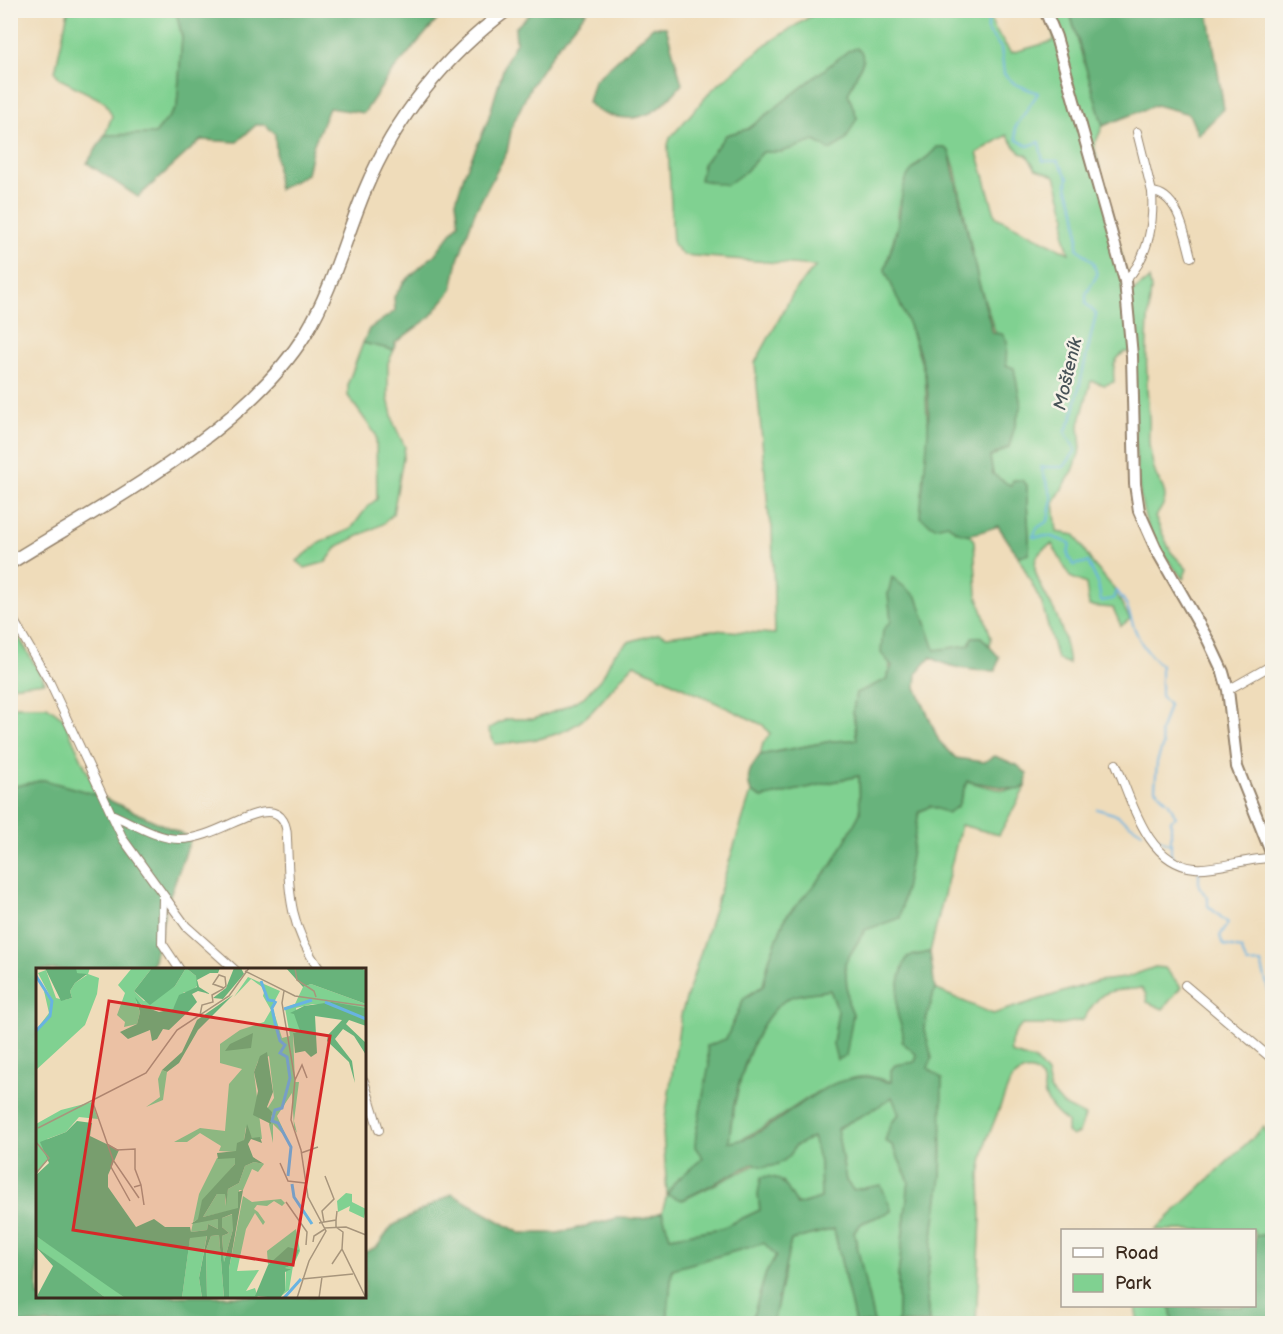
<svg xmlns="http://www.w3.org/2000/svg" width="1283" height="1334" viewBox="0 0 1283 1334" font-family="'Balsamiq Sans',sans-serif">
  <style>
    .green { fill: #80d191; stroke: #5e7e58; stroke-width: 1.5; fill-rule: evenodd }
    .forest { fill: #68b37b; stroke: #526e4c; stroke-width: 1.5 }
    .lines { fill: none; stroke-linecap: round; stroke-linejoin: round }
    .stream { stroke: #68b3e1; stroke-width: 2 }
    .street-casing { stroke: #95836c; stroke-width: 10 }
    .secondary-casing { stroke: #95836c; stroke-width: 14 }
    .primary-casing { stroke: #95836c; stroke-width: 15 }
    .street { stroke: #fff; stroke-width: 8 }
    .secondary { stroke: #fff; stroke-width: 10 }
    .primary { stroke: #fff; stroke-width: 12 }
    .labels { text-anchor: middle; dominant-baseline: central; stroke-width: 5; stroke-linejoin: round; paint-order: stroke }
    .water-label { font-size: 18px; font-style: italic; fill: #485358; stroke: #f7f3e8 }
    .inset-river { fill: none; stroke: #68b3e1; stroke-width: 3 }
    .inset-road { fill: none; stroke: #a7957c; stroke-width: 1.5 }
    .view { fill: #d62828; fill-opacity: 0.15; stroke: #d62828; stroke-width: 3 }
    .inset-edge { fill: none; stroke: #3b2a1e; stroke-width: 3 }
  </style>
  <rect width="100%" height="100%" fill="#f7f3e8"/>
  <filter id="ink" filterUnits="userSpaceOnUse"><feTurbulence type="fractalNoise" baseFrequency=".0167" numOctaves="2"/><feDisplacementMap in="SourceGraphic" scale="12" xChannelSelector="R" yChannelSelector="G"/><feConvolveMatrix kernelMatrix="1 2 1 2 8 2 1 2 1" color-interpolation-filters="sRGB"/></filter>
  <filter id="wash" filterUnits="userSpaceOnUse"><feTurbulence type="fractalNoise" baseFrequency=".008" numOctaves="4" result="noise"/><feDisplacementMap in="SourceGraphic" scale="24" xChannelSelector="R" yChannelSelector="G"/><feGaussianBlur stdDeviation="1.35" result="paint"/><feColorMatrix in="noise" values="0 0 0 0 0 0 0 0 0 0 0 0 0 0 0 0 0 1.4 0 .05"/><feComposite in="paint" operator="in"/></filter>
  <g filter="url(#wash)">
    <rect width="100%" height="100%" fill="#efdcba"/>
    <g class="green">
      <polygon points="68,11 176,11 182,37 177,107 155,134 105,135 112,116 105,102 60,79 55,72"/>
      <polygon points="233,11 304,11 290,15"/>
      <path d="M819,11H988L994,28L1011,53L1054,41L1051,11H1077L1070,14L1103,126L1094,146L1131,293L1149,279L1151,289C1146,332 1145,374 1149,418C1150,428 1147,439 1150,450C1152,458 1153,470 1157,477C1167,493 1169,500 1155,517L1171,552L1187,569L1183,579C1171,564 1159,551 1151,534C1130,489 1136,403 1135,353L1125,352C1112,360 1113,368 1114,382L1105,385L1091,381L1079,425L1081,449L1073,471L1054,502L1057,532L1075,535L1093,564L1112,586L1130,619L1121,626L1113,608L1089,606L1086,584L1070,577L1052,544C1017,560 1045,591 1056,614C1062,629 1067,647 1069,664L1057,659L1042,604L1018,556L1029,554C1030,530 1026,508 1027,485L1011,487L993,474L990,457L1009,447L1006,365L978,280L955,168L949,151L943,147L917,164L898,207V223L885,270L908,322L925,374L927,417L948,524L971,536L974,541L977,595L991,637L990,646L981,637H972L969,645L935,651L917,597L888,594C892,622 896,653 886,680L856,693L853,711L857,740L832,741L760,755L763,743L770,734L763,725L634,664C613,684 595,716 568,729C546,740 520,742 495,744L488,729L507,719H534L561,709L584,697L603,676L613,655L628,642L659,633L667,636L713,630L775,634L772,526L769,519L755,363L795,290L816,266L683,255L673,244L668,145L670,138L712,90L766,44ZM863,61L848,94L857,118C827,135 798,152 763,152L746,171L726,135L748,129ZM1007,135L1020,153L1027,155L1036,169L1055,176L1066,215L1064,235L1069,253L996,217C989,196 985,175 977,153Z"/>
      <polygon points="363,343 394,350 388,363 388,398 394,424 405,447 393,514 383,524 338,546 326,562 305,568 297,561 321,542 351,529 368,506 377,499 376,435 348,396 348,383"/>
      <polygon points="10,622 45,682 11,686"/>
      <polygon points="11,706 47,706 63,718 98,795 44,780 11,787"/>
      <polygon points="859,776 860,813 832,865 785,918 769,960 763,986 744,998 726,1039 707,1046 709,1065 696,1133 696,1147 703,1158 675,1182 683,1200 813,1137 820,1162 821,1198 797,1205 783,1181 758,1194 760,1210 722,1228 670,1237 662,1212 667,1195 663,1132 681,1015 751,792 762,798"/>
      <path d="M967,781C984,786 1010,795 1026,786L999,835L961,825L930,952L907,957C898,1002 891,1014 917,1055L915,1063L892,1082L868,1076L817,1092L764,1127L736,1142L729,1143C733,1100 749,1027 785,1000C794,993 817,992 830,990L838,1011L833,1044L853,1014L848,1002L845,963L912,842L919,812L930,806H958Z"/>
      <path d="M1155,967L1165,968L1181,987L1163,1009L1147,1002L1146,994L1141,988C1104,993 1104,986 1083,1020L1057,1025H1022C1014,1034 1009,1040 1011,1053L1036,1061L1047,1074L1050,1090L1063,1105L1085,1116L1079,1133L1072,1136L1067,1132V1122C1058,1115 1049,1107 1045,1096C1043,1090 1045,1083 1041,1078C1032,1064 1018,1072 1010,1082L986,1142L980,1174L981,1218L976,1323H929L926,1286L941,1176L942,1149L940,1108L928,1068L924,1027L935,989L993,1014L1098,981L1125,978Z"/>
      <path d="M892,1096L899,1114L890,1125L892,1145L909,1181L898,1277V1323H874L854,1232L862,1223L891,1211L853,1190L846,1181L837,1129C855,1118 877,1110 892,1096Z"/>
      <polygon points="1264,1127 1272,1148 1272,1234 1255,1236 1254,1230 1155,1230"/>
      <polygon points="834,1229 855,1323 773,1324 791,1240"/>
      <polygon points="765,1243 776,1255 766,1273 751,1323 667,1324 672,1269"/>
      <polygon points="1135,1306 1170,1306 1173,1323 1138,1323"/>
    </g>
    <g class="forest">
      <polygon points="233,10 290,15 304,10 445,11 391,73 364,113 329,108 313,146 307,174 278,190 275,134 265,125 256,125 237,142 201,140 138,197 87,163 105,135 155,134 177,107 182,37 176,11"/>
      <polygon points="533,11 587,11 557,47 531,86 512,126 507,152 475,212 458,260 452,290 429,318 395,343 394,350 363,343 369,329 395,311 394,297 404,282 435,254 459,223 456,201 464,175 487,123 505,63 516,42 515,28"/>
      <polygon points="1077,11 1208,11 1224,109 1198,135 1189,114 1156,105 1103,126 1070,13"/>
      <path d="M653,27H666L682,84C663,108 644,124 613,116C601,113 596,111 588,102L594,81Z"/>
      <polygon points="857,48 862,53 863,61 848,94 857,118 845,141 830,150 815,141 781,152 763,152 746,171 727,185 700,180 703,164 726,135 748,129 848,51"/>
      <path d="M937,147H943L949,151L978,280L993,333L1002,334L1007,341L1006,365L1014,368L1021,405L1009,447L990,457L993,474L1011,486L1013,480H1022L1027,485C1026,509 1030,530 1029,554L1018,556L998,526C978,533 963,541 948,524L935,527L920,517C923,471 934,419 925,374C917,338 899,303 885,270C889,255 895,239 898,224C901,208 900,192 907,177C913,165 927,160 937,147Z"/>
      <path d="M892,577L917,597L935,650L969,645L972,637H981L999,657L996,671C973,671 950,669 931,657L917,673L916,687L939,741L956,758L984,762L995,756L1017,765L1027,774L1026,786L1019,790L967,781L958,806L948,813L930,806L919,812L900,918L865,930L845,963L848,1002L853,1014L846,1056L837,1060L833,1044L838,1011L830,990C817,993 795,993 785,1000C749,1026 732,1100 729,1142C761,1142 807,1091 842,1081C849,1079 862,1076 869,1077C877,1078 883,1082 891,1082V1070L895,1065L915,1062L917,1055L902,1042C906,1030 897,1021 897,1010C896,993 900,972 907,957L930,952L935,989L924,1027L932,1058L928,1068L942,1079L941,1176L926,1286L929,1323H898V1277L909,1181L892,1145L885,1141L890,1125L899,1114L892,1097C877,1110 854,1118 837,1129L846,1181L853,1190L881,1185L892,1211L862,1223L854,1232L874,1323H855L834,1229L791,1240L773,1323H751L766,1273L776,1256L764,1243L672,1269L667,1323L11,1324V787L44,780L98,795L191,838L166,906L152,969L38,970V1296H364L365,1252L377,1247L392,1226L452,1194L520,1233H558L618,1218L643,1219L662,1212L670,1237L722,1228L760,1210L758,1194L761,1177C783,1174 787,1188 797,1205L821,1198L820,1162L813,1137L795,1146C790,1161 769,1173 754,1163L682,1200L667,1195L675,1182L703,1158L695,1147L696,1133L709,1065L707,1046L726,1039L744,998L763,986L769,960L785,918L832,865L860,813L859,776L762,798L751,792C745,776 750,768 760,755L832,741L857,740L853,711L856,693L886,680L892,666L881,653L883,630L891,621L888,594Z"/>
      <polygon points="1272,1234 1272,1323 1173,1323 1170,1306 1254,1306 1255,1236"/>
    </g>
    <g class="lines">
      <g class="stream">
        <path d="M988,10V31L1001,48L1004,74L1015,84L1038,93L1015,128L1017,140L1028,146L1039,142L1043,161H1058L1068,178C1064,189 1075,202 1076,215C1078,226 1079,236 1077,248L1093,262L1097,275L1086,294V304L1096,314L1072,418L1065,432L1076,450L1064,467H1041L1052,498L1048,521L1037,528L1033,537L1049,536L1070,543L1068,555L1073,565L1088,562L1098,583L1101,601L1113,599L1116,590C1133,610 1127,614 1137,634C1142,647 1151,656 1161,666V696L1169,705L1160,733L1163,745L1157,762L1155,789L1169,803L1176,817L1171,820V854L1174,858"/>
        <polyline points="1097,809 1114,814 1142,832"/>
        <polyline points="1152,837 1157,837 1171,845"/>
        <polyline points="1199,870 1199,886 1208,899 1208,906 1228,923 1220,936 1223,945 1241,949 1247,964 1261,963 1272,1003"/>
      </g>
    </g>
  </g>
  <g filter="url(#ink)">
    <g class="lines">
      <g class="street-casing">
        <g id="street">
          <polyline points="1137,132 1152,192"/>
          <path d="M1125,281C1149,257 1154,224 1152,192C1179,194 1185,236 1191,257"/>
          <polyline points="10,614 50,683 123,839 186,926 235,970"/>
          <polyline points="1228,690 1272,665"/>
          <path d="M1116,764C1132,801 1147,864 1195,868C1215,870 1248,858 1272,858"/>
          <path d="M111,814C133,823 156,839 180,839C212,839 244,812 268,812C283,812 287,826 287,838C289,891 288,925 320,970"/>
          <polyline points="163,897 162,943 180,970"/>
          <polyline points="1185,985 1272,1059"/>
          <polyline points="364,1081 379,1130"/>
          <polyline points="1271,1120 1272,1119"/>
        </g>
      </g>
      <g class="secondary-casing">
        <polyline id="secondary" points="1045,10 1056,37 1125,281 1132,356 1135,484 1139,511 1156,549 1208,640 1223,672 1228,690 1237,767 1272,855"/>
      </g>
      <g class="primary-casing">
        <path id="primary" d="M10,563C106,503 247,430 306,333C333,288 345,238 365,190C395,118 445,56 507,10"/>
      </g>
      <use href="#street" class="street"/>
      <use href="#secondary" class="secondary"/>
      <use href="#primary" class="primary"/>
    </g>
  </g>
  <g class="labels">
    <g class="water-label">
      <text transform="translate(1068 374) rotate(-77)">Mošteník</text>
    </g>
  </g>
  <g transform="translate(36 968)">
    <rect width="330" height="330" fill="#efdcba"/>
    <path d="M40,0H54L52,6L63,10L61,26L49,57L0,102V62L13,45L8,23L15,30L2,5L10,2L20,30L28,32L36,30L34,23L39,15L51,7L40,5ZM96,0H116L98,23L108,33L139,18L150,0L160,8L162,17L155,24H148L137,41L114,42L100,33L104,44L101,56L88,59L89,54L81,47L89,25L82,17ZM212,9L244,23L236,38L246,70L254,68L249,40L259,36L267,19L275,16L330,36V40L277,36L260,40L264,63L257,65L259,114H263L258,153L261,165L258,160L256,125L241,148L251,170L237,156V175L233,156L236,148L231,141L238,130L233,88L222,93L218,104L226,171L216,170L210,159L208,172L200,184L183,183L185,178L164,165L151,174H138L164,160L189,163L193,116L206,101L184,95V76L204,62L228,54L235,42L227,28L229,21L215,11L198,29ZM126,102L131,104L127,132L110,139L124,129L122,111ZM56,134L62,151L43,149L30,164L11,171L14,187L0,207V156L25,142ZM181,190H200L199,196L166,235L163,251L157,254L182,251V261L172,256L171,262L155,264L163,226ZM218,194L228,196L222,204L216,201L207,222H203L202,241L167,249L181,226H189V238L192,221L203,215L209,198ZM310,225L316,226V234L330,241L328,250L313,243L314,238L302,244L301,233ZM207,228L216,234L245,231L249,235L246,238L238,233L231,238L221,237L218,241L222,244L229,254L227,257L219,245L210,261L201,303L223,302L210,323L219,320L222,330H193V301ZM197,246V261L188,294L186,268L193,265L186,259V250ZM260,261L264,283L257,298L253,322L245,328L249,323L250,303L256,301L249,300L254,298L257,288L250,283L232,297L231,283ZM171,267L163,310L166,330H146L154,269ZM183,267L188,330H171L170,282L175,268ZM0,268L51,301L89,330H70L0,279Z" fill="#80d191"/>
    <path d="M9,0H40L41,5L51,6L39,15L34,23L36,30L25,33ZM116,0H184L182,5H174L161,12L163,19L174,26L162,23L156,26L161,34L154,42L133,62L127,61L121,71L116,73L114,62L92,71L84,64L101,56L104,44L99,29L106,38L123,44L137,41L143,27L161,19L160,8L150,0L139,18L114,37L98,23ZM198,0H205L208,6L187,31L177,30L190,20ZM250,0H325L330,3V36L275,16L267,19ZM197,27L162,62L143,95L131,104L126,102L146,84L161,52ZM296,34L330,40V58L313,52L310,56L330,75V122V87L318,68L307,61L299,71L316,93L319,115L313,94L291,73L292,67L306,52L279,48L281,85L275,89L269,83L259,85L257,65L264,63L258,46L254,45L268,38ZM217,65L215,80L189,83L194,76ZM231,84L237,124L231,139L236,144L235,156L217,147L222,123L218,104L224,88ZM41,153L56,155L54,168L83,182L72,207V219L100,259L118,251L129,259H154L155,264L171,262L172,256L182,261V251L155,256L162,251L166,232L199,196V190L182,191L181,185L200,183L201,175L208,172L211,156L216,170L224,169L226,175L215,171L212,176L217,189L228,196L218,194L209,198L203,215L192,221L190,238L189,226H181L167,249L202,240V224L207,222L193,301V330H188L183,267L175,268L170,282L171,330H166L163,310L171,268L154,270L146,330H89L0,268V207L13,195L4,174L30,164ZM196,246L197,261L188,294L186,268L193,265L186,259V250ZM0,279L27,298L70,330H0L17,298ZM252,279L263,282L257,297L249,300L256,301L249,304V323L244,330L219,328L232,297Z" fill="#68b37b" fill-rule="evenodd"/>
    <path class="inset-river" d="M0,8L16,33L14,48L0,63M225,13L232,32L239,33M240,33L236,40L239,55L244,73L249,77L244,85L251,89L254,110L246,140L239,142L236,153L242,155L255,179L252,208M289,34L330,51M248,41L276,32M256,216L258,229L276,256M248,330L265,311"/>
    <path class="inset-road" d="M259,0L261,12L278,23L280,29M209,3L259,28L330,38M248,23L246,35L259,112L255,152L265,182L272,229L290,263L273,293L261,330M164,47L166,37L177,34L176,27L187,21L190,18L189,9L183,7L177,16L188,20M259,112L266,97L271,110M56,132L77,192L103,230M2,160L110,105L141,62L193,28L213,0M0,174L13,190L0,205M71,176L81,182L99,181V201L105,217L98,219M265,185L282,179M77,192L75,199L94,233M244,195L252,213L269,215M105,217L108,237M250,234L271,264L270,277M300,252V259L307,264L306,281L329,328M288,254L300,252L301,243M283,255L288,254L286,243L298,231L289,208M288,260L310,259L330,267M277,274L278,268L289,261M296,296L306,281M266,311L317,306M283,330L286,309"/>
    <path class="view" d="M73,33L294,68L257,297L37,262Z"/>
    <rect width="330" height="330" class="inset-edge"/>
  </g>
  <rect width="1283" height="1334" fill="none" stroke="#f7f3e8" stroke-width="36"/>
  <rect x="1061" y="1229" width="195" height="78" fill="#f7f3e8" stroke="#aca397" stroke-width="1.5"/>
  <rect x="1073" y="1248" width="30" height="9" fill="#ffffff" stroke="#aca397" stroke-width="1.5"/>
  <text x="1115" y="1259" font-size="18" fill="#3b2a1e">Road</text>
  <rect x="1073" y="1274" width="30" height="18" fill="#80d191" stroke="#aca397" stroke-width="1.5"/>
  <text x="1115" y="1289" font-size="18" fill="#3b2a1e">Park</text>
</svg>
